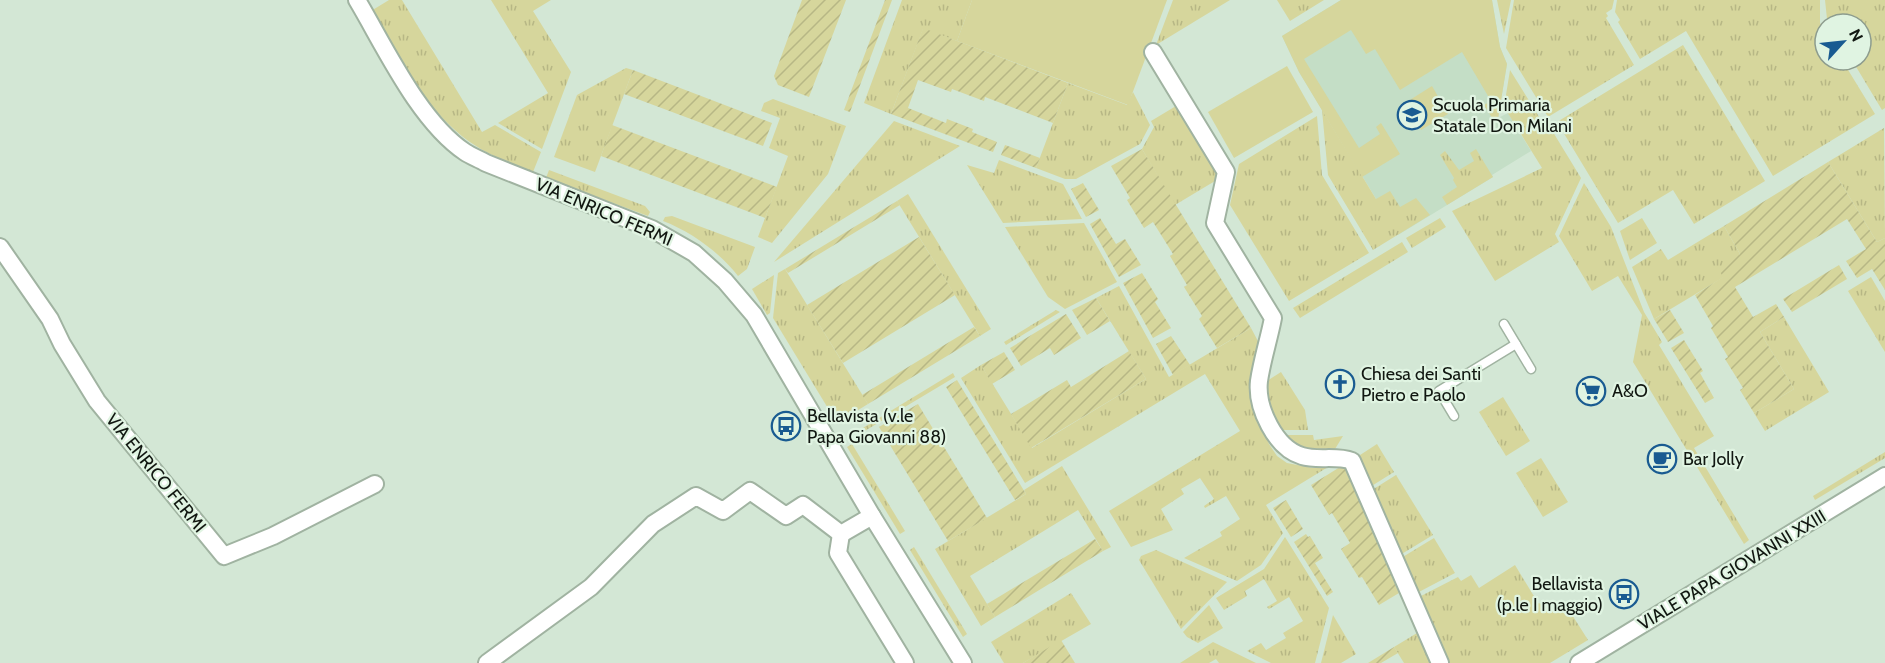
<svg xmlns="http://www.w3.org/2000/svg" width="1885" height="663" viewBox="0 0 1885 663" font-family="Cabin,sans-serif">
  <style>
    .built { fill: #c4dec6 }
    .grass { fill: url(#grass-tufts) }
    .garden { fill: url(#garden-furrows) }
    .pitch { fill: #d6d69c }
    .lines { fill: none; stroke-linecap: round; stroke-linejoin: round }
    .service-casing { stroke: #a0b3a1; stroke-width: 11 }
    .minor-casing { stroke: #a0b3a1; stroke-width: 20 }
    .service { stroke: #fff; stroke-width: 8 }
    .minor { stroke: #fff; stroke-width: 16 }
    .labels { text-anchor: middle; dominant-baseline: central; stroke-width: 4.5; stroke-linejoin: round; paint-order: stroke }
    .poi-label { font-size: 18px; fill: #111711; stroke: #e0f4e2; text-anchor: start }
    .street-label { font-size: 18px; fill: #111711; stroke: #e0f4e2 }
  </style>
  <defs>
    <pattern id="grass-tufts" width="24" height="20" patternUnits="userSpaceOnUse" patternTransform="scale(1.5)"><rect width="24" height="20" fill="#d6d69c"/><path d="M3 7l-1-3M5 7V3M7 7l1-3M15 17l-1-3M17 17v-4M19 17l1-3" fill="none" stroke="#b7b785"/></pattern>
    <pattern id="garden-furrows" width="10" height="10" patternUnits="userSpaceOnUse" patternTransform="scale(1.5)"><rect width="10" height="10" fill="#d6d69c"/><path d="M-1 1l2-2M0 10L10 0M9 11l2-2" fill="none" stroke="#b7b785"/></pattern>
  </defs>
  <rect width="100%" height="100%" fill="#d3e7d5"/>
  <polygon class="built" points="1341,0 1492,0 1500,47 1507,64 1498,118 1508,113 1531,151 1492,175 1493,177 1398,235 1299,72 1282,36"/>
  <g class="grass">
    <path d="M389,0H402L482,132L495,125L541,152L533,172C506,162 478,151 456,131C419,99 397,52 371,11Z"/>
    <polygon points="491,0 551,0 533,11 571,72 542,149 498,123 548,93"/>
    <polygon points="902,0 972,0 957,41 923,29 891,114 864,103"/>
    <polygon points="1173,0 1230,0 1156,45"/>
    <polygon points="1277,0 1324,0 1290,21"/>
    <polygon points="1497,0 1511,0 1504,34"/>
    <polygon points="1514,0 1614,0 1612,9 1606,13 1608,16 1606,18 1634,65 1548,117 1506,48"/>
    <polygon points="1617,0 1820,0 1820,23 1825,31 1825,60 1842,60 1875,114 1773,176 1686,31 1640,59 1618,22 1620,20 1615,12"/>
    <polygon points="1825,0 1885,0 1885,108 1882,110 1852,60 1861,60 1861,24 1830,24 1827,19"/>
    <polygon points="1683,45 1765,181 1694,224 1673,190 1618,223 1557,122"/>
    <polygon points="626,68 633,70 595,172 554,157 577,95"/>
    <polygon points="1510,70 1541,120 1545,119 1581,178 1555,234 1559,242 1495,281 1452,211 1542,168 1504,107"/>
    <polygon points="1068,83 1127,105 1133,92 1150,125 1140,144 1076,179 1065,179 1036,168"/>
    <polygon points="773,99 846,126 828,174 772,243 758,237 788,156 769,148 780,118 761,111 764,103"/>
    <polygon points="1176,106 1220,178 1175,205 1142,149 1154,127 1151,121"/>
    <polygon points="1322,110 1376,199 1390,191 1400,207 1416,198 1430,215 1373,250 1328,175"/>
    <polygon points="1317,116 1322,175 1369,253 1289,301 1230,205 1239,164"/>
    <polygon points="894,121 960,146 774,262"/>
    <polygon points="1884,128 1885,238 1877,242 1828,162"/>
    <polygon points="1476,149 1493,177 1447,205 1442,197 1457,187 1453,180 1454,178 1440,155 1445,151 1459,170 1474,161 1470,153"/>
    <polygon points="999,160 1063,184 1082,219 1003,223 967,165 994,173"/>
    <polygon points="549,170 645,206 650,212 648,216 546,178"/>
    <polygon points="1584,183 1611,227 1644,312 1662,342 1659,345 1714,436 1694,448 1749,540 1744,544 1633,362 1642,315 1618,276 1592,291 1559,236"/>
    <polygon points="908,194 991,329 980,336 897,201"/>
    <path d="M672,216L755,247L747,269L738,276C720,253 692,232 663,221L665,217Z"/>
    <polygon points="1440,218 1446,227 1412,248 1406,238"/>
    <polygon points="1642,218 1657,243 1630,260 1620,231"/>
    <polygon points="1084,223 1117,282 1065,309 1048,297 1005,227"/>
    <polygon points="1724,226 1740,254 1724,277 1654,319 1632,267 1661,249 1668,260"/>
    <polygon points="1402,242 1408,252 1300,318 1293,308"/>
    <polygon points="785,269 868,404 837,423 773,318 778,273"/>
    <polygon points="774,275 770,313 767,315 752,289"/>
    <polygon points="1871,277 1885,301 1885,352 1848,291"/>
    <polygon points="1119,286 1169,377 1251,328 1259,343 1257,414 1269,444 1277,456 1287,463 1313,468 1333,464 1266,505 1283,533 1261,565 1237,581 1184,558 1222,536 1220,532 1240,519 1226,496 1205,508 1204,506 1214,499 1200,478 1181,489 1184,494 1161,509 1173,530 1131,547 1109,511 1240,431 1205,374 1025,483 961,378 981,365 1032,448 1146,379 1096,298"/>
    <polygon points="1056,310 1060,312 1006,345 1004,342"/>
    <polygon points="1784,317 1829,392 1765,431 1754,413 1794,389 1760,332"/>
    <polygon points="1281,372 1305,410 1308,430 1279,430 1271,415 1264,383"/>
    <polygon points="953,373 955,377 863,432 861,429"/>
    <polygon points="1503,397 1530,441 1506,456 1479,412"/>
    <path d="M1282,435H1313L1314,440L1343,436L1335,449C1307,454 1304,451 1282,435Z"/>
    <polygon points="852,444 905,531 900,534 847,447"/>
    <polygon points="1377,444 1394,472 1370,487 1357,457"/>
    <polygon points="1885,452 1885,458 1815,500 1813,496"/>
    <polygon points="1541,458 1568,502 1543,517 1516,473"/>
    <polygon points="1062,466 1111,547 1103,551 1078,510 970,576 995,617 981,626 935,549 1026,494 1024,490"/>
    <polygon points="1396,475 1433,535 1400,555 1372,490"/>
    <polygon points="1285,537 1329,608 1315,663 1271,663 1247,651 1261,643 1266,650 1286,638 1283,633 1303,621 1289,597 1269,609 1267,607 1277,601 1264,579 1245,591 1247,596 1224,610 1216,598 1264,569"/>
    <polygon points="1434,538 1455,573 1417,593 1401,558"/>
    <polygon points="914,547 967,634 963,637 910,550"/>
    <polygon points="1156,550 1227,582 1181,629 1139,560 1141,556"/>
    <polygon points="1515,565 1538,603 1569,610 1588,640 1550,663 1447,663 1419,597 1458,577 1461,581 1471,575 1479,588"/>
    <polygon points="1071,593 1091,624 1023,663 1004,663 991,642"/>
    <polygon points="1209,605 1223,628 1198,643 1187,637 1183,632"/>
    <polygon points="1333,615 1356,654 1341,663 1321,663"/>
    <polygon points="1417,633 1430,663 1404,663 1394,647"/>
    <polygon points="1213,642 1256,663 1219,663 1216,659 1209,663 1180,663"/>
  </g>
  <g class="garden">
    <polygon points="802,0 846,0 809,97 778,85 774,76"/>
    <polygon points="885,0 892,0 850,112 844,110"/>
    <polygon points="923,28 1068,83 1053,123 985,97 984,101 952,89 951,92 918,80 908,108 946,123 947,119 973,129 972,132 997,142 993,152 891,114"/>
    <polygon points="633,70 772,123 763,146 624,94"/>
    <polygon points="612,125 777,187 765,218 601,156"/>
    <polygon points="1005,145 1040,158 1036,168 1001,155"/>
    <polygon points="1142,149 1251,328 1217,348 1199,319 1202,316 1184,287 1187,285 1170,256 1173,254 1153,222 1144,228 1127,200 1130,198 1111,166"/>
    <polygon points="1828,162 1877,242 1885,238 1885,290 1872,269 1857,278 1846,261 1866,249 1847,219 1735,287 1753,317 1776,304 1784,317 1760,332 1794,389 1754,413 1740,390 1743,388 1725,359 1728,357 1711,328 1713,326 1695,295 1723,277 1718,268 1740,254 1724,226"/>
    <polygon points="1083,183 1099,210 1086,217 1071,189"/>
    <polygon points="897,201 900,205 788,273 785,269"/>
    <polygon points="1100,218 1116,244 1125,239 1141,265 1119,277 1090,224"/>
    <polygon points="919,237 955,295 843,363 807,305"/>
    <polygon points="1839,265 1847,279 1792,312 1783,299"/>
    <polygon points="1142,273 1158,299 1155,302 1171,328 1153,338 1123,283"/>
    <polygon points="1096,298 1110,321 1087,335 1072,310"/>
    <polygon points="1670,310 1684,333 1668,342 1654,319"/>
    <polygon points="1066,314 1081,338 1054,355 1050,348 1021,366 1010,348"/>
    <polygon points="974,327 980,336 868,404 862,395"/>
    <polygon points="1171,336 1190,365 1173,375 1156,344"/>
    <polygon points="1684,340 1703,371 1700,373 1714,398 1705,403 1671,348"/>
    <polygon points="1129,351 1146,379 1031,448 1011,414 1067,380 1071,387"/>
    <polygon points="1004,352 1015,370 992,384 981,365"/>
    <polygon points="957,380 1026,494 1015,500 946,387"/>
    <polygon points="918,404 987,518 948,541 879,427"/>
    <polygon points="1340,467 1345,468 1399,593 1379,605 1362,577 1359,578 1341,549 1350,543 1332,513 1329,515 1311,485"/>
    <polygon points="1286,500 1303,529 1291,537 1273,508"/>
    <polygon points="1306,534 1308,537 1310,536 1323,558 1315,563 1333,592 1327,596 1294,542"/>
    <polygon points="1095,539 1103,551 995,617 987,604"/>
    <polygon points="1061,640 1075,663 1023,663"/>
    <polygon points="1394,647 1398,653 1381,663 1368,663"/>
  </g>
  <g class="pitch">
    <polygon points="972,0 1167,0 1128,105 957,41"/>
    <polygon points="1341,0 1492,0 1500,47 1507,64 1498,119 1494,121 1484,105 1491,101 1462,52 1400,90 1375,49 1366,54 1351,30 1304,59 1359,148 1380,134 1376,127 1381,123 1400,154 1362,177 1299,72 1282,36"/>
    <polygon points="1287,66 1313,112 1234,158 1208,112"/>
    <polygon points="1432,86 1448,114 1421,130 1405,103"/>
  </g>
  <g class="lines">
    <g class="service-casing">
      <g id="service">
        <polyline points="1504,324 1531,369"/>
        <polyline points="1454,416 1439,391 1516,344"/>
      </g>
    </g>
    <g class="minor-casing">
      <g id="minor">
        <path d="M357,0C385,47 419,121 465,152C471,156 479,159 486,163L652,229L694,253L725,281L754,315L872,516L963,663"/>
        <path d="M1153,52L1226,172L1215,223L1273,318C1269,339 1262,360 1259,381C1256,407 1275,448 1302,456C1318,461 1336,455 1352,461L1440,663"/>
        <polyline points="0,247 50,319 62,344 97,401 224,556 273,536 375,484"/>
        <polyline points="841,534 838,553 905,663"/>
        <polyline points="487,663 591,587 653,524 696,496 723,511 750,491 786,516 803,505 841,534 872,516"/>
        <polyline points="1579,663 1885,476"/>
      </g>
    </g>
    <use href="#service" class="service"/>
    <use href="#minor" class="minor"/>
  </g>
  <defs>
    <g id="school-ring" transform="scale(1.5)"><circle r="9.5" fill="#e0f4e2" stroke="#195b91" stroke-width="1.5"/><path d="M0-5L7-2L0 1L-7-2ZM-4 1L0 2.5L4 1V4Q0 6-4 4Z" fill="#195b91"/></g>
    <g id="church-ring" transform="scale(1.5)"><circle r="9.5" fill="#e0f4e2" stroke="#195b91" stroke-width="1.5"/><path d="M-1.2-6h2.4v3.5h3.3v2.4h-3.3V6h-2.4V-.1h-3.3v-2.4h3.3Z" fill="#195b91"/></g>
    <g id="supermarket-ring" transform="scale(1.5)"><circle r="9.5" fill="#e0f4e2" stroke="#195b91" stroke-width="1.5"/><path d="M-6-5.5h2.5l.6 2H6L4.5 2H-2.5L-4.4-4H-6ZM-1.5 3.2a1.3 1.3 0 1 0 .1 0ZM3 3.2a1.3 1.3 0 1 0 .1 0Z" fill="#195b91"/></g>
    <g id="bus-ring" transform="scale(1.5)"><circle r="9.5" fill="#e0f4e2" stroke="#195b91" stroke-width="1.5"/><path d="M-5-6H5V4H4V6H2V4H-2V6H-4V4H-5ZM-3.5-4V0h7V-4ZM-3.5 1.2v1.5H-2V1.2ZM2 1.2v1.5H3.5V1.2Z" fill="#195b91"/></g>
    <g id="cafe-ring" transform="scale(1.5)"><circle r="9.5" fill="#e0f4e2" stroke="#195b91" stroke-width="1.5"/><path d="M-5.5-4.5H6V0H3Q3 3.5 0 3.5H-2.5Q-5.5 3.5-5.5 0ZM3-3.2v2h1.7v-2ZM-6 4.5H4V6H-6Z" fill="#195b91"/></g>
  </defs>
  <g fill-rule="evenodd">
    <use href="#school-ring" x="1412" y="115"/>
    <use href="#church-ring" x="1340" y="384"/>
    <use href="#supermarket-ring" x="1591" y="391"/>
    <use href="#bus-ring" x="786" y="426"/>
    <use href="#cafe-ring" x="1662" y="459"/>
    <use href="#bus-ring" x="1624" y="594"/>
  </g>
  <g class="labels">
    <g class="poi-label">
      <text x="1433" y="105">Scuola Primaria<tspan x="1433" dy="21">Statale Don Milani</tspan></text>
      <text x="1361" y="374">Chiesa dei Santi<tspan x="1361" dy="21">Pietro e Paolo</tspan></text>
      <text x="1612" y="391">A&amp;O</text>
      <text x="807" y="416">Bellavista (v.le<tspan x="807" dy="21">Papa Giovanni 88)</tspan></text>
      <text x="1683" y="459">Bar Jolly</text>
      <text x="1603" y="584" text-anchor="end">Bellavista<tspan x="1603" dy="21">(p.le I maggio)</tspan></text>
    </g>
    <g class="street-label">
      <text transform="translate(604 212) rotate(23)">VIA ENRICO FERMI</text>
      <text transform="translate(156 473) rotate(51)">VIA ENRICO FERMI</text>
      <text transform="translate(1732 570) rotate(-31)">VIALE PAPA GIOVANNI XXIII</text>
    </g>
  </g>
  <g transform="translate(1843 42) rotate(63)"><circle r="28" fill="#e0f4e2" stroke="#8d9c8e" stroke-width="1.5"/>
  <path d="M0-4.5L10 22L0 15L-10 22Z" fill="#195b91"/>
  <text y="-9" font-size="16" font-weight="bold" text-anchor="middle" fill="#111711">N</text>
  </g>
</svg>
